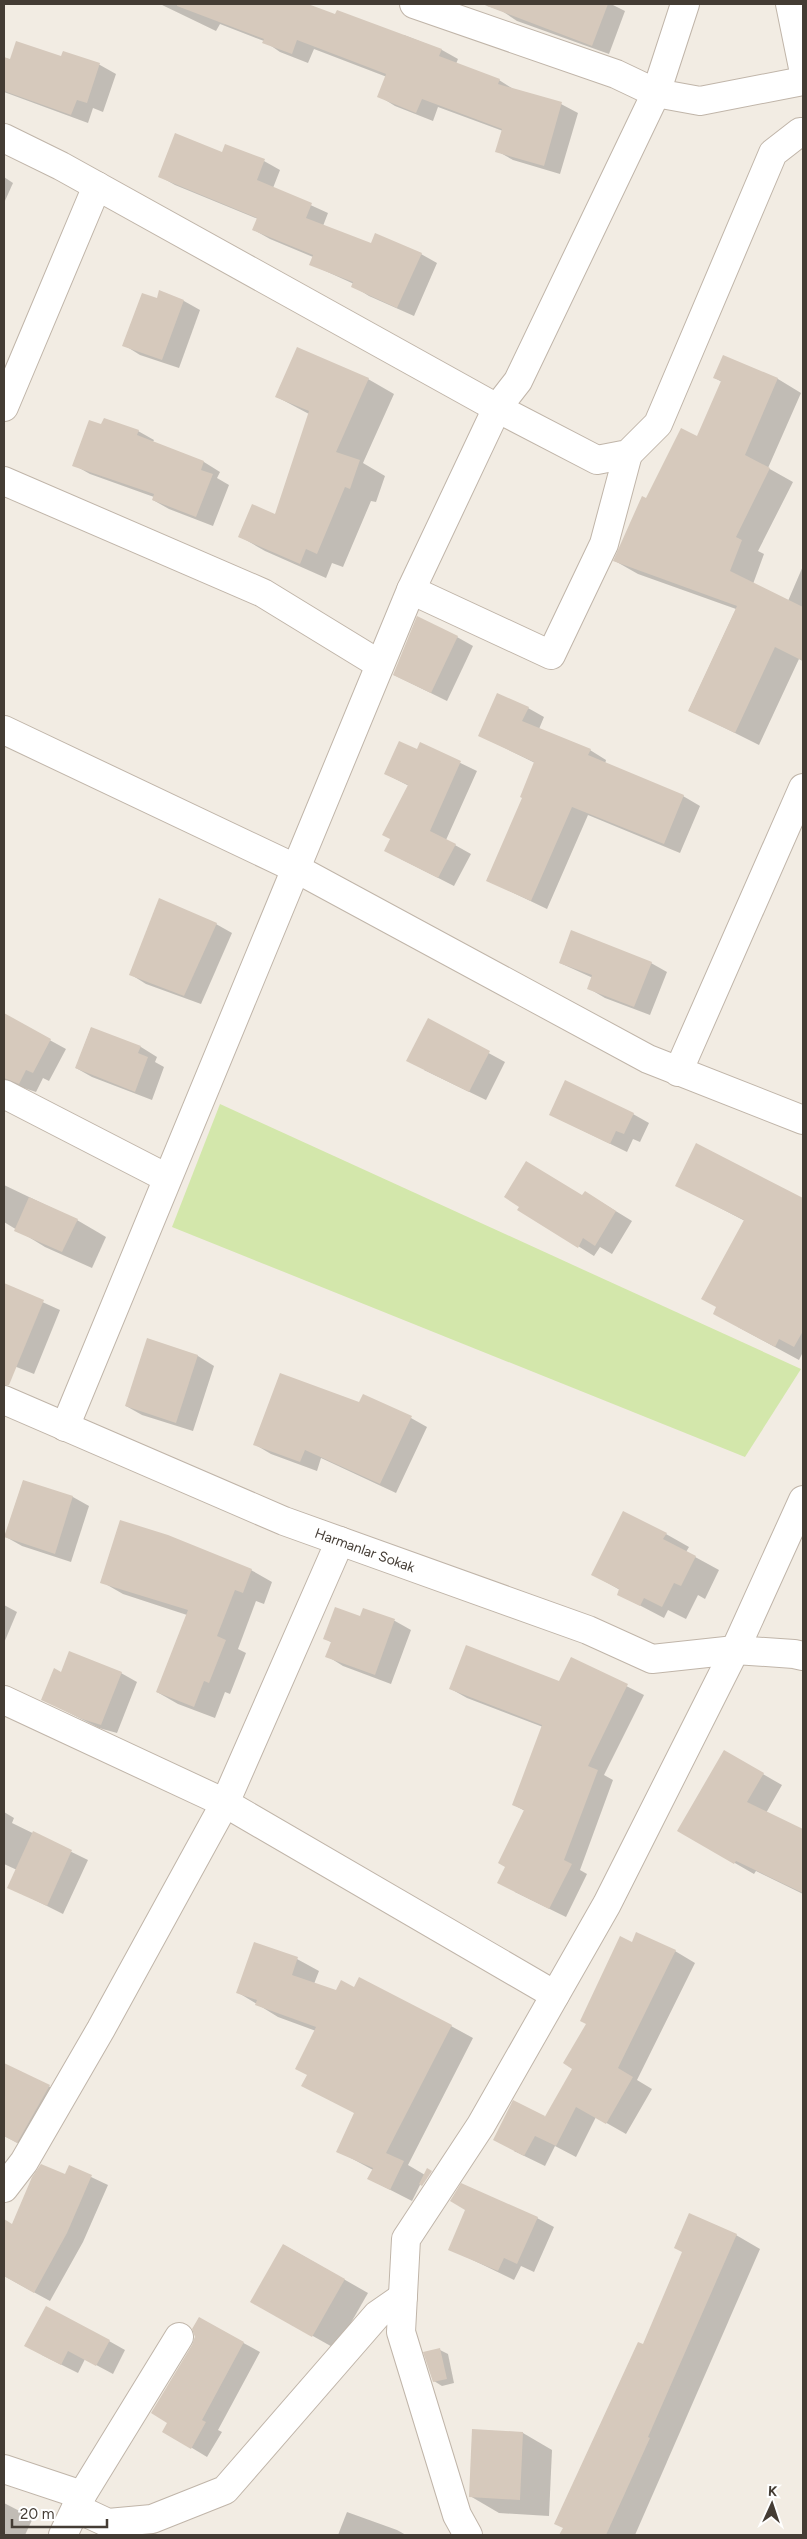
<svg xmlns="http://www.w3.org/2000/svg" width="807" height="2539" viewBox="0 0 807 2539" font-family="Figtree,sans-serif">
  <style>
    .green { fill: #d3e7ab }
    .shadow { fill: #0003 }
    .building { fill: #d6c9bc }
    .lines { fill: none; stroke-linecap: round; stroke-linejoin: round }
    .minor-casing { stroke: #c0b5a9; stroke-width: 30 }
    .minor { stroke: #fff; stroke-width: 28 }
    .labels { text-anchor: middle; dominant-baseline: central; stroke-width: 4; stroke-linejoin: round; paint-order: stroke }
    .street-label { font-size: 14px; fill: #443c34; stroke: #fff }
  </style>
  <rect width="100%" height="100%" fill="#f2ece3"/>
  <polygon class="green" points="220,1104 801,1369 745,1457 172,1227"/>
  <g class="shadow">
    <polygon points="160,4 303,4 336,16 403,36 404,35 442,50 458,59 456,64 499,80 515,90 561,104 578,113 560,174 513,160 497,151 503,131 438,107 433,121 395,106 379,96 387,77 314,49 308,63 280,52 264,41 220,24 216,31"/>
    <polygon points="482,4 611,4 625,11 609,54 517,21 502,11"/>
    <polygon points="63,52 100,65 116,74 103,112 93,108 88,123 4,92 5,58 11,60 62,58"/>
    <polygon points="223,153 264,161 280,170 273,188 328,213 323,226 371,245 421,254 437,263 414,316 369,296 353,286 354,284 310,264 313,257 270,239 254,230 258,219 175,185 159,176"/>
    <polygon points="4,177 13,183 4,203"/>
    <polygon points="158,299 184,301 200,310 179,368 140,355 124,345"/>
    <polygon points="724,357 778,379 801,393 768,468 793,482 758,551 764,554 753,584 788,601 803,566 803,661 799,659 759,745 689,710 736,609 638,574 615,561 646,500 698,438 722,382 715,378"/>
    <polygon points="368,379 394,394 363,463 385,476 376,502 371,501 343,567 332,563 326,578 265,551 239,536 276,516 309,414 277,397"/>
    <polygon points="102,425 138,431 154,440 153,442 204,462 220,472 217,478 229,485 213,526 169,509 153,500 154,497 90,474 74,465"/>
    <polygon points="457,637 473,646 447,701 394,675"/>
    <polygon points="528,708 544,717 539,729 590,750 606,760 605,764 683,796 700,806 680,853 588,815 547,909 487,880 524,798 535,763 479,735"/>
    <polygon points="421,744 477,771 446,840 471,854 454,886 401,859 409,786 386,774 418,750"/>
    <polygon points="216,924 232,933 201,1004 146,984 130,974"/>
    <polygon points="560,963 651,963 667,972 650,1015 605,998 588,988 593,978"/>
    <polygon points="4,1015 66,1049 49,1081 43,1078 36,1092 21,1087 12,1090 4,1085"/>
    <polygon points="428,1020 505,1062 486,1100 424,1070"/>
    <polygon points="91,1028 141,1047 157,1057 155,1062 164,1067 152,1100 92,1077 76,1068"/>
    <polygon points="633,1114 649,1123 640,1142 633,1139 627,1152 551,1115"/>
    <polygon points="745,1171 803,1199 803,1352 799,1360 738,1327 745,1221 676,1185"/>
    <polygon points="4,1185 77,1220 106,1237 92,1268 45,1247 4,1222"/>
    <polygon points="583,1197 601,1202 632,1221 612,1254 600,1247 594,1256 578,1246"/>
    <polygon points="7,1286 60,1310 34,1374 4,1362 4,1294"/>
    <polygon points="148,1340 198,1356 214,1366 193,1431 142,1415 126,1406"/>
    <polygon points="360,1404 411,1418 427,1427 396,1493 321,1458 317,1471 271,1454 254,1444"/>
    <polygon points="24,1481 73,1497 89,1506 71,1562 22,1546 6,1537"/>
    <polygon points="666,1534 689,1547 686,1552 719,1570 705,1599 698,1595 686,1619 668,1610 664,1618 618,1594 620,1590 592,1574"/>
    <polygon points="251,1570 272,1582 264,1604 256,1601 238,1649 246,1653 230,1694 225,1692 215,1718 178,1704 157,1692 187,1615 123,1594 102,1582"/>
    <polygon points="4,1605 17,1612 4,1643"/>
    <polygon points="364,1609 395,1621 411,1630 391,1684 343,1666 327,1656 332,1643 325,1638 361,1618"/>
    <polygon points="571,1658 644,1695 604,1775 613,1780 580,1870 587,1874 566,1917 515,1892 507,1867 525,1811 514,1805 543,1727 467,1698 451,1689 560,1682"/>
    <polygon points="62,1673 121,1673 137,1682 117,1733 99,1728 42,1699"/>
    <polygon points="724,1752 782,1785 766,1813 803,1830 803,1894 756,1871 754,1874 679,1831"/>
    <polygon points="4,1812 14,1818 12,1823 88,1860 63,1914 9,1887 17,1870 4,1864"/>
    <polygon points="632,1943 675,1951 695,1963 637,2080 652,2089 626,2134 596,2117 576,2157 555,2146 545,2166 514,2151 514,2102 546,2118 574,2068"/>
    <polygon points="297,1959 319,1971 314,1984 337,1991 355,1988 451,2026 473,2038 408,2165 425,2175 412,2201 369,2179 373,2170 338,2151 356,2114 308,2076 316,2031 278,2017 237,1992"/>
    <polygon points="4,2064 66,2095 34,2151 4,2136"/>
    <polygon points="70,2167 108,2185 83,2242 50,2301 4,2276 4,2229 8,2223 13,2225 66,2175"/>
    <polygon points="537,2218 554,2227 534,2272 521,2266 514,2280 450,2249"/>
    <polygon points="736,2235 760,2249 635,2535 561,2535 643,2345"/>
    <polygon points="284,2245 368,2293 336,2349 252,2302"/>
    <polygon points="199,2319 260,2352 218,2430 222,2432 207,2457 164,2431 169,2422 193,2346"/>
    <polygon points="109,2341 125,2350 113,2374 85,2359 78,2373 42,2355"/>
    <polygon points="440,2350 448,2354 454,2383 442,2386 434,2381"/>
    <polygon points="473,2430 523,2433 552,2450 549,2516 499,2513 470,2496"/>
    <polygon points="4,2503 33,2518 25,2535 4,2535"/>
    <polygon points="347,2512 397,2530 406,2535 338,2535"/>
  </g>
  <g class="building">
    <polygon points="177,4 308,4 335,14 337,10 442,49 439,56 500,79 498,84 562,102 544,166 495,152 502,129 422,99 416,113 377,97 386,74 297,40 292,54 262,43 264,39 177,6"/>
    <polygon points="488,4 608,4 592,46 487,6"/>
    <polygon points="16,41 61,56 63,51 100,63 87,103 77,100 71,115 4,91 4,57 10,59"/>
    <polygon points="175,133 222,152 225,144 265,159 257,180 312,203 306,218 371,243 375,233 422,253 397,308 351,287 353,282 309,265 313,255 252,230 257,218 158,177"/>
    <polygon points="159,290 184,300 162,360 122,346 142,293 157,298"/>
    <polygon points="297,347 369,378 336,452 360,460 350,489 345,487 317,554 306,549 300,564 238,537 252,504 275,514 309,411 275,397"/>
    <polygon points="723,355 778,378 745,455 770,468 736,537 742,540 730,571 803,607 803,661 775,647 735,733 688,711 737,606 613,561 642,496 646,498 681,428 697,436 721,381 713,378"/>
    <polygon points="104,418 139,430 137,435 204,461 201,470 213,474 196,517 152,500 154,494 72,466 89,420 101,424"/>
    <polygon points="417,616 458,636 431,693 393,675"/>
    <polygon points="497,693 529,707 522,721 591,749 588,755 684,795 664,844 572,807 531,901 486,881 522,798 520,797 534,762 478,736"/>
    <polygon points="399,741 417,749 420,742 461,761 430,831 456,844 438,878 384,851 390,839 382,835 408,785 384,774"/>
    <polygon points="159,898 217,923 184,996 129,975"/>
    <polygon points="571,930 652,962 634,1007 587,989 592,975 559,963"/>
    <polygon points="4,1013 51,1039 33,1073 26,1070 19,1084 4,1078"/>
    <polygon points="428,1018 490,1051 469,1092 406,1061"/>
    <polygon points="91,1027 141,1046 138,1053 148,1057 135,1092 75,1068"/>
    <polygon points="565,1080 634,1113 624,1134 616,1131 610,1144 549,1115"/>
    <polygon points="696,1143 803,1198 803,1331 794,1347 779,1339 775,1347 713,1314 716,1307 701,1299 744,1220 675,1186"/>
    <polygon points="526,1161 582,1195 585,1191 616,1211 595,1246 583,1238 578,1248 517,1210 519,1207 504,1197"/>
    <polygon points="29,1197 78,1219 62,1252 14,1231"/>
    <polygon points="4,1283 44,1300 9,1385 4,1385"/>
    <polygon points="147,1338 198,1355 176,1423 125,1406"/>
    <polygon points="280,1373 359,1402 363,1394 412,1416 380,1484 305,1450 300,1462 253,1445"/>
    <polygon points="23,1480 73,1496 55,1554 4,1537"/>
    <polygon points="623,1511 667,1533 663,1539 696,1556 681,1586 674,1583 662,1607 644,1598 640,1606 617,1595 619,1589 591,1575"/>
    <polygon points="120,1520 168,1535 252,1569 243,1593 235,1590 217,1636 226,1640 209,1683 204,1681 194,1707 156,1692 188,1610 100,1583"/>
    <polygon points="335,1607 360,1616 363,1608 395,1619 375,1675 325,1657 331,1642 323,1639"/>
    <polygon points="466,1645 559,1681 571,1657 628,1684 588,1766 598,1770 564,1860 572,1864 549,1909 497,1883 505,1867 498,1863 524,1810 512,1805 542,1725 449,1689"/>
    <polygon points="69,1651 122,1672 101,1725 82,1719 41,1700 54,1668 61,1672"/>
    <polygon points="724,1750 764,1773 747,1802 803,1829 803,1893 736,1861 734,1864 677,1831"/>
    <polygon points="33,1831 72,1850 47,1906 7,1888"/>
    <polygon points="636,1932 676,1950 618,2068 633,2077 606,2124 576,2107 556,2146 535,2136 524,2156 493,2140 513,2100 545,2116 543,2120 572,2069 563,2063 586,2024 580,2021 620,1936 632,1942"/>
    <polygon points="254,1942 298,1957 292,1975 336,1990 341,1980 354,1987 359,1977 452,2025 386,2153 404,2161 390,2190 367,2179 373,2168 336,2152 354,2113 301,2086 307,2075 295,2069 316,2027 255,2005 257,2000 236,1993"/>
    <polygon points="4,2063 50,2085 17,2143 4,2136"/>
    <polygon points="41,2164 65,2174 69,2165 92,2175 67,2233 34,2293 4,2276 4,2219 12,2224 32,2177"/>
    <polygon points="427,2168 432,2171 422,2186 419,2184"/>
    <polygon points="461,2183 538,2217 517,2264 504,2258 498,2271 448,2250 465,2210 450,2201"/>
    <polygon points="689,2213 737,2234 648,2437 650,2438 606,2535 559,2535 563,2528 554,2524 638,2342 643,2344 682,2252 674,2248"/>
    <polygon points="283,2244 345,2279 312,2337 250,2302"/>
    <polygon points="46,2306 110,2340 96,2366 68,2351 61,2365 24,2346"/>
    <polygon points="199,2317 244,2342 202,2420 206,2422 191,2449 162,2432 167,2423 151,2413 192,2345 195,2337 192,2329"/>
    <polygon points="440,2348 447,2379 433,2382 423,2352"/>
    <polygon points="472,2429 523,2432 520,2500 469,2497"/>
  </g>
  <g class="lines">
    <g class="minor-casing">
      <g id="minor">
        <polyline points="414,4 616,74 656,93 700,101 803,81"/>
        <polyline points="790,4 803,68"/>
        <polyline points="4,138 61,166 497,408 597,460 628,454 658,424 773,153 800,132 803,132"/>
        <polyline points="4,407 97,186"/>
        <polyline points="4,481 263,593 379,664"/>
        <polyline points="411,590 551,655 604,544 628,454"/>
        <polyline points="4,730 295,868 648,1059 803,1120"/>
        <polyline points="678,1072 803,788"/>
        <polyline points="4,1094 167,1178"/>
        <path id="s1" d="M4,1400L284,1521L588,1630L652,1659L735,1650L794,1654L803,1656"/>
        <polyline points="65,1427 411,590 497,408 518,381 656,93 685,4"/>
        <polyline points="4,1700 225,1803 555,1995"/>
        <polyline points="4,2188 24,2162 101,2029 225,1803 340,1541"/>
        <polyline points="4,2469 82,2495"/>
        <polyline points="76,2508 108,2523 152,2519 225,2490 377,2315 403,2297"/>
        <polyline points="63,2535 82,2495 179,2337"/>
        <polyline points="468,2535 457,2515 401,2332 406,2239 481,2125 607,1904 735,1650 803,1500"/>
      </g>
    </g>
    <use href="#minor" class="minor"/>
  </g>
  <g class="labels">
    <g class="street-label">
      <text stroke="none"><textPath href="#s1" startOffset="391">Harmanlar Sokak</textPath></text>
    </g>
  </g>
  <rect width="807" height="2539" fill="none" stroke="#443c34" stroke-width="10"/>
  <g transform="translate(772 2504) rotate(3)" stroke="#ffffff" stroke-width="4" paint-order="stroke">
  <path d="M0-4L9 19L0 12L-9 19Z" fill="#443c34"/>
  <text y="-8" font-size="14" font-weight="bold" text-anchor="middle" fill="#443c34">K</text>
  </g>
  <path d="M12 2519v8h95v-8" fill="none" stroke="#443c34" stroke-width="2.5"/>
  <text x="20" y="2519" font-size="15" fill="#443c34" stroke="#ffffff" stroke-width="4" paint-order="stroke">20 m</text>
</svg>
